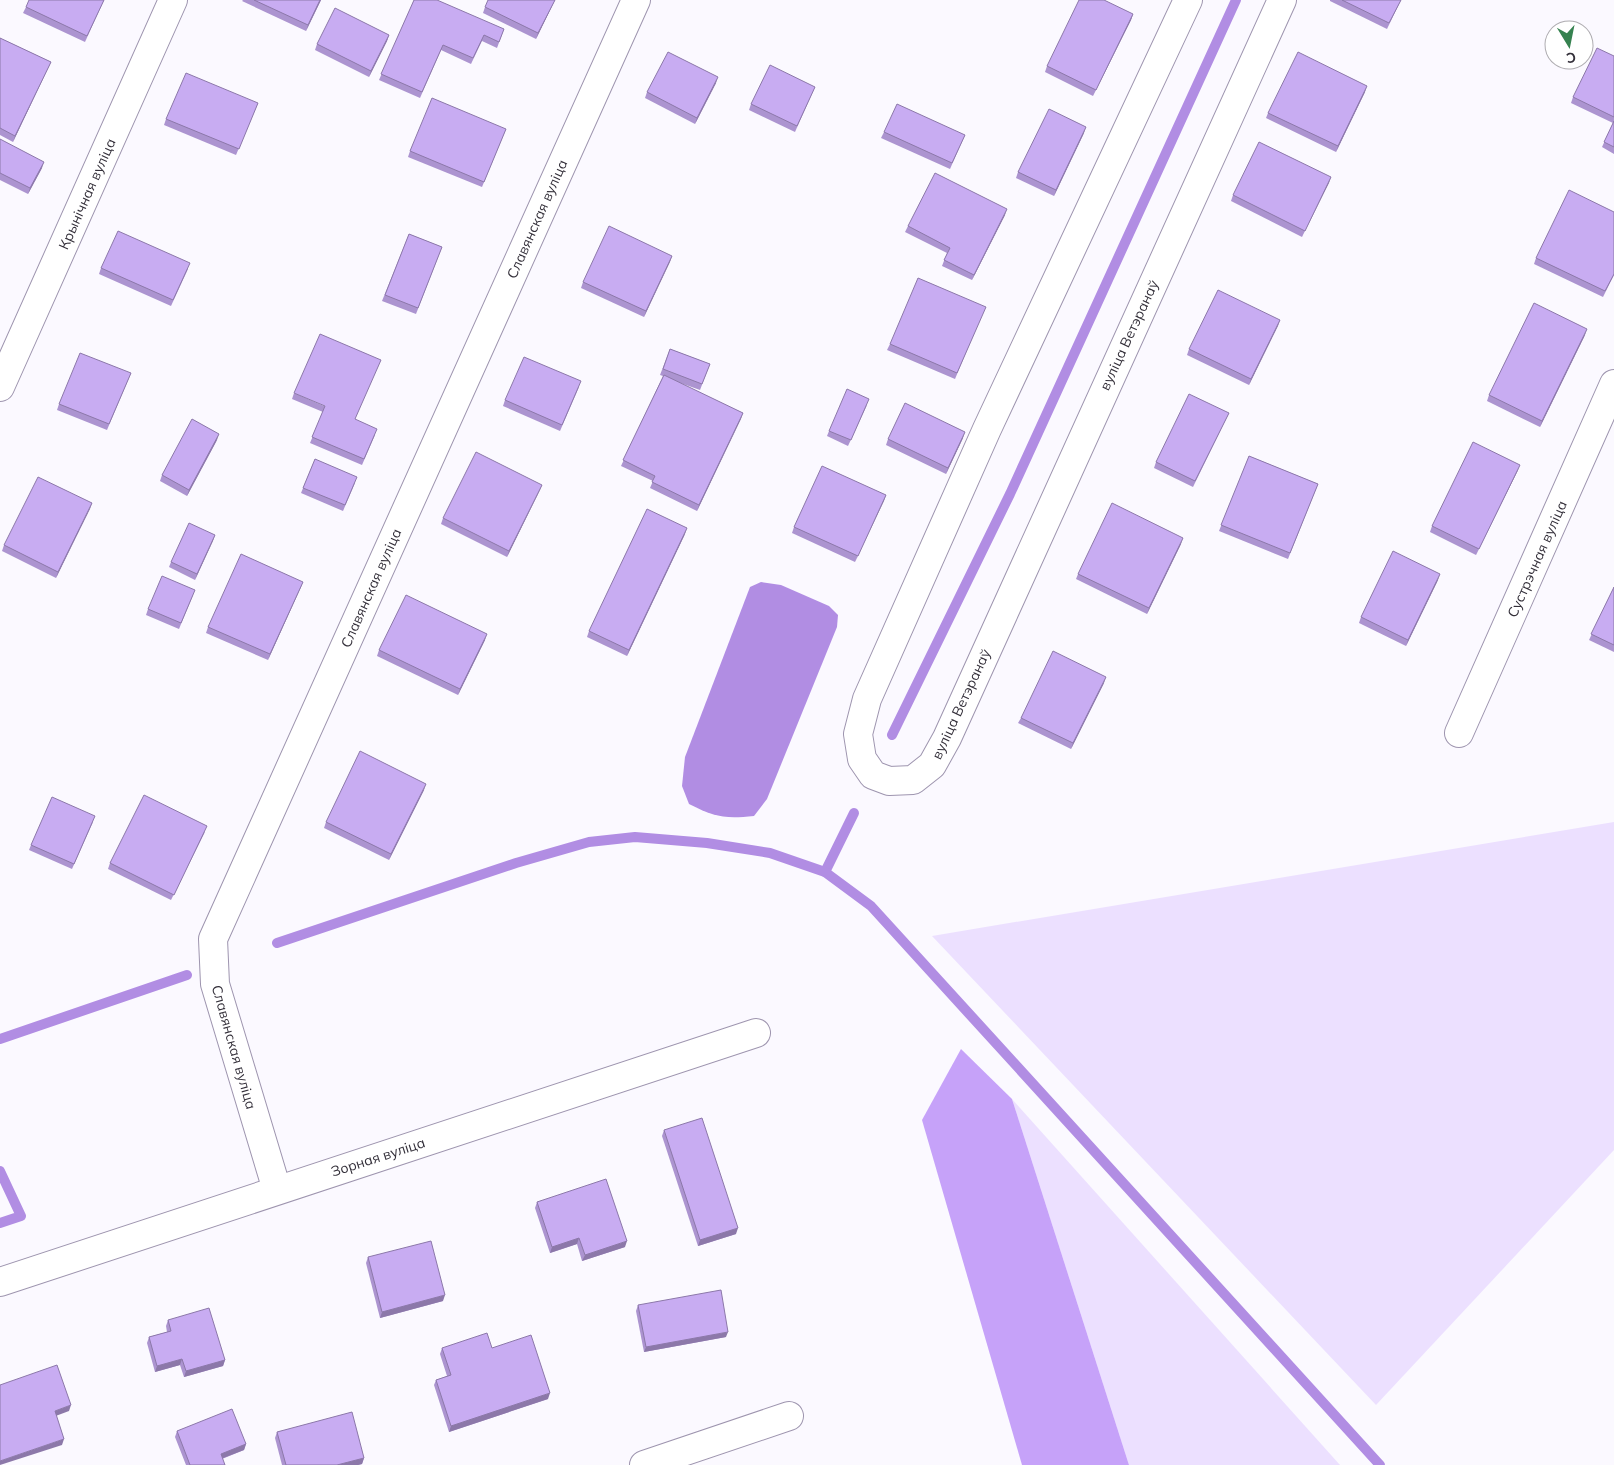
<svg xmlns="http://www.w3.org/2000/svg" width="1614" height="1465" viewBox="0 0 1614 1465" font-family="Mulish,sans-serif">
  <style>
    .green { fill: #ece0ff }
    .forest { fill: #c6a2f9 }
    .water { fill: #b18de3 }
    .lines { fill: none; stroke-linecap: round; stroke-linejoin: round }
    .stream { stroke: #b18de3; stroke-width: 10 }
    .minor-casing { stroke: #9e95af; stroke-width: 30 }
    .minor { stroke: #fff; stroke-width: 28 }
    .wall { fill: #ac94d0 }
    .shaded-wall { fill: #8c78a9 }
    .building { fill: #c8acf2; stroke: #8c78a9 }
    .labels { text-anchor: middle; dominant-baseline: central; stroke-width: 4; stroke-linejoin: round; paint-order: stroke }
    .street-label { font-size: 14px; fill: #34303a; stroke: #fff }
  </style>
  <rect width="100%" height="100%" fill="#fbf9ff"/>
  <g class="green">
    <polygon points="1614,822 1614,1150 1376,1405 932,936"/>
    <polygon points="1012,1099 1340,1465 1129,1465"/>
  </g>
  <polygon class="forest" points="961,1049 1012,1099 1129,1465 1022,1465 922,1120"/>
  <path class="water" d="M761,582L781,585L829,606L838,615L837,627L767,799L754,816C724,819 715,817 689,804L682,786L685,757L750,587Z"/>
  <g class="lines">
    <g class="stream">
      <polyline points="892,735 1010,494 1236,0"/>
      <polyline points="825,872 854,813"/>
      <polyline points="277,943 516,863 589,842 635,837 707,843 770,853 825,872 871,906 1380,1465"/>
      <polyline points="0,1039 187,975"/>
      <polyline points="0,1171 21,1216 0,1223"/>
    </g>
    <g class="minor-casing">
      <g id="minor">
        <polyline points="1188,0 987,429 867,699 858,734 862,759 873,775 889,781 913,780 932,765 947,738 1282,0"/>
        <polyline points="0,387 173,0"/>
        <polyline points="1459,733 1614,384"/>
        <polyline points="277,1190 215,984 213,939 636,0"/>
        <polyline points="0,1282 756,1033"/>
        <polyline points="644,1465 789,1416"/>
      </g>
    </g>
    <use href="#minor" class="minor"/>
  </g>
  <g class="wall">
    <polygon points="104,0 85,42 23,13 26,7"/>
    <polygon points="243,0 321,0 306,31 242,1"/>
    <polygon points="414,0 504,29 497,48 482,41 471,64 441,50 420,98 379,80"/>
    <polygon points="555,0 536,39 483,13 485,7"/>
    <polygon points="1330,0 1401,0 1387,29 1330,1"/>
    <polygon points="1133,14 1131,20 1093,96 1045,72 1047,66"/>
    <polygon points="389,35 387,41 369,77 315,50 317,44"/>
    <polygon points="0,38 51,62 13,142 0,135"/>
    <polygon points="1614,56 1614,154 1602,147 1613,123 1571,103 1573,97"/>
    <polygon points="716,83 695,124 645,98 647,92"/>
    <polygon points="815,87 795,132 749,110 751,104"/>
    <polygon points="1365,92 1336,152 1266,118 1268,113"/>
    <polygon points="258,103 236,155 164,125 166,119"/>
    <polygon points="506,129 482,187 408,157 410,151"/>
    <polygon points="884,132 965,135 950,169 881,138"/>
    <polygon points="1084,133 1054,196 1016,178 1018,172"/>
    <polygon points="0,139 42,168 28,194 0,180"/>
    <polygon points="1331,177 1302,237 1231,201 1233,195"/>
    <polygon points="1614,212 1614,275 1603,297 1534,264 1536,258"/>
    <polygon points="1005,215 972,280 942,266 947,253 905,232 908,226"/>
    <polygon points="409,234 442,247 416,314 382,301"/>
    <polygon points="672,256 644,317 581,288 583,282"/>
    <polygon points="101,268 188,269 171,306 99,274"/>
    <polygon points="983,312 955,379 887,350 890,344"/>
    <polygon points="1280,320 1249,385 1187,355 1189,349"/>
    <polygon points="1585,335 1540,427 1487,401 1489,395"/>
    <polygon points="670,349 710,364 700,390 672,380 743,413 697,511 650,488 653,481 621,466 663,376 660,375"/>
    <polygon points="131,373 107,430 57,410 59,404"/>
    <polygon points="579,387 560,431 503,406 505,400"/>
    <polygon points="294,393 356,420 375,435 362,465 310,443 323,412 292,399"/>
    <polygon points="867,405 848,446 827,436 829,431"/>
    <polygon points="1229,413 1193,487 1154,468 1156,462"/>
    <polygon points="963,438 946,474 886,445 888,439"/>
    <polygon points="217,440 187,496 160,481 162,475"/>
    <polygon points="1249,456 1318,484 1288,559 1219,531"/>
    <polygon points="315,459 355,483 343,511 301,493"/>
    <polygon points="1518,470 1476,555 1430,532 1432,526"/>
    <polygon points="542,485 507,557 441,524 443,518"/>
    <polygon points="886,495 855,562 792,533 794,527"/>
    <polygon points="92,503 56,578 2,551 4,545"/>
    <polygon points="685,534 627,656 587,637 589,631"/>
    <polygon points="215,535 195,580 169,567 171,562"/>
    <polygon points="1181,544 1147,614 1076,579 1078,574"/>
    <polygon points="1438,580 1406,646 1359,623 1361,617"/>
    <polygon points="303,582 268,660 206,633 208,627"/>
    <polygon points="1614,587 1614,652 1589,640"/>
    <polygon points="193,595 179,629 146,615 148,609"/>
    <polygon points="485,640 458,695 377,656 379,650"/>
    <polygon points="1104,683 1071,749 1018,723 1021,718"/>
    <polygon points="424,790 389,860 324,828 326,822"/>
    <polygon points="93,822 72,869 29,850 31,845"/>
    <polygon points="205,832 171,900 108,869 110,863"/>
    <polygon points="664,1130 736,1234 698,1246 662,1136"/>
    <polygon points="537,1202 625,1247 582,1261 577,1244 550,1253 535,1208"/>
    <polygon points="368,1257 443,1301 380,1318 366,1263"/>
    <polygon points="638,1305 726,1337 644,1352 636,1311"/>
    <polygon points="168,1320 225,1360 223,1366 184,1377 180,1365 155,1372 147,1343 149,1337 167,1332 166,1326"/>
    <polygon points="442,1348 492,1348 548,1399 449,1432 434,1385 436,1380 447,1376 440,1354"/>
    <polygon points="177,1431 246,1444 244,1450 222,1459 225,1465 186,1465 175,1437"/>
    <polygon points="277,1432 364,1458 362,1464 358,1465 282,1465 275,1438"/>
  </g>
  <g class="shaded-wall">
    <polygon points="320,0 321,0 306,31 308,25"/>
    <polygon points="555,0 536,39 538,33"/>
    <polygon points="1133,14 1131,20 1093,96 1096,90"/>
    <polygon points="389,35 387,41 369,77 371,71"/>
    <polygon points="51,62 48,68 13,142 15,136"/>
    <polygon points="718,77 716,83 695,124 697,118"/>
    <polygon points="1367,86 1365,92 1336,152 1338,146"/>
    <polygon points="1086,127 1084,133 1054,196 1056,190"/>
    <polygon points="44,162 42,168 28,194 30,188"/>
    <polygon points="1331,177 1329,183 1302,237 1305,231"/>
    <polygon points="1007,209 1005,215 972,280 974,275"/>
    <polygon points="672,256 670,262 644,317 646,311"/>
    <polygon points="1280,320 1278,326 1249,385 1251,379"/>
    <polygon points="1587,329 1585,335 1540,427 1542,421"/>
    <polygon points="743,413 741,419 697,511 699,505"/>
    <polygon points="965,432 963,438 946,474 948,468"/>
    <polygon points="219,434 217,440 187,496 189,490"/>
    <polygon points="1520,465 1518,470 1476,555 1479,549"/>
    <polygon points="542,485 540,490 507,557 509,551"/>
    <polygon points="886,495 884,501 855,562 858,556"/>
    <polygon points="92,503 90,509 56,578 58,572"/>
    <polygon points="687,528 685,534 627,656 629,650"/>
    <polygon points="215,535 213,541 195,580 197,574"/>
    <polygon points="1183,538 1181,544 1147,614 1149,608"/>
    <polygon points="1440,574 1438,580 1406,646 1408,640"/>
    <polygon points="303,582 301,587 268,660 270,654"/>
    <polygon points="487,634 485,640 458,695 460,689"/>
    <polygon points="1106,677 1104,683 1071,749 1073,743"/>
    <polygon points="426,784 424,790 389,860 391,854"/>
    <polygon points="738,1228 736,1234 698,1246 700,1240"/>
    <polygon points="579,1238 577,1244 550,1253 552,1247"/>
    <polygon points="627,1241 625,1247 582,1261 585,1255"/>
    <polygon points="445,1295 443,1301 380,1318 382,1312"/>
    <polygon points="728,1332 726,1337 644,1352 646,1347"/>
    <polygon points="182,1359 180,1365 155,1372 157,1366"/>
    <polygon points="225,1360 223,1366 184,1377 186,1371"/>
    <polygon points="550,1393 548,1399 449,1432 451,1426"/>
    <polygon points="71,1405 69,1411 53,1417 55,1411"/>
    <polygon points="64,1439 62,1445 0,1465 0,1461"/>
    <polygon points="246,1444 244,1450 218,1460 221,1454"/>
    <polygon points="364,1458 362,1464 358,1465 337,1465"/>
  </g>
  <g class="building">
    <polygon points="29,0 104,0 87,36 26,7"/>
    <polygon points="254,0 320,0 308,25"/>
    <polygon points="414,0 437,0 504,29 499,42 484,35 473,58 443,45 422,92 381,74"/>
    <polygon points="488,0 555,0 538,33 485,7"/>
    <polygon points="1079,0 1104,0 1133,14 1096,90 1047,66"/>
    <polygon points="1342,0 1401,0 1389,23"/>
    <polygon points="335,8 389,35 371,71 317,44"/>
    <polygon points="0,38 51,62 15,136 0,128"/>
    <polygon points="1597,48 1614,56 1614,117 1573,97"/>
    <polygon points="668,52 718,77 697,118 647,92"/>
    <polygon points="1298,52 1367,86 1338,146 1268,113"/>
    <polygon points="770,65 815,87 797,126 751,104"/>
    <polygon points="186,73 258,103 239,149 166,119"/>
    <polygon points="432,98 506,129 484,182 410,151"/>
    <polygon points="897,104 965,135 952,163 884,132"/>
    <polygon points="1049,109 1086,127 1056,190 1018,172"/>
    <polygon points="1614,121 1614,147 1604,142"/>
    <polygon points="0,139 44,162 30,188 0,173"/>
    <polygon points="1259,142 1331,177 1305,231 1233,195"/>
    <polygon points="935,173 1007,209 974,275 944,260 950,248 908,226"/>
    <polygon points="1569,190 1614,212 1614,274 1605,291 1536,258"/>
    <polygon points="609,226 672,256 646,311 583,282"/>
    <polygon points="118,231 190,263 173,300 101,268"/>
    <polygon points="409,234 442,247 418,308 385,295"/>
    <polygon points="918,278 986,307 957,373 890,344"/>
    <polygon points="1218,290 1280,320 1251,379 1189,349"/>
    <polygon points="1534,303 1587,329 1542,421 1489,395"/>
    <polygon points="320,334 381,360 355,419 377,429 364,459 312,437 325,406 294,393"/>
    <polygon points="670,349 710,364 702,384 663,369"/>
    <polygon points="80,353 131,373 109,424 59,404"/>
    <polygon points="524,357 581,381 562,425 505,400"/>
    <polygon points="664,375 743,413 699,505 652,482 655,476 623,460"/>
    <polygon points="847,389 869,399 851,440 829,431"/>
    <polygon points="1189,394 1229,413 1195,481 1156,462"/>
    <polygon points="905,403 965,432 948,468 888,439"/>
    <polygon points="192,419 219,434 189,490 162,475"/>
    <polygon points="1473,442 1520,465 1479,549 1432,526"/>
    <polygon points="476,452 542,485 509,551 443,518"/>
    <polygon points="1249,456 1318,484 1290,553 1221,525"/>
    <polygon points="315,459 357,477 345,505 303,488"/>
    <polygon points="822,466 886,495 858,556 794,527"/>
    <polygon points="38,477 92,503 58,572 4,545"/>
    <polygon points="1112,503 1183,538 1149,608 1078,574"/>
    <polygon points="647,509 687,528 629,650 589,631"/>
    <polygon points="189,523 215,535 197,574 171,562"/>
    <polygon points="1393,551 1440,574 1408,640 1361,617"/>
    <polygon points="241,554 303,582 270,654 208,627"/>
    <polygon points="162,576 195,590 181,623 148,609"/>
    <polygon points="1614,587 1614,645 1591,634"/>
    <polygon points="406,595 487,634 460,689 379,650"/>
    <polygon points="1053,651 1106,677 1073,743 1021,718"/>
    <polygon points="360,751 426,784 391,854 326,822"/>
    <polygon points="144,795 207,826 174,895 110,863"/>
    <polygon points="52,797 95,816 74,864 31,845"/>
    <polygon points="702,1118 738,1228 700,1240 664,1130"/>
    <polygon points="606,1179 627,1241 585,1255 579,1238 552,1247 537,1202"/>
    <polygon points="431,1241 445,1295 382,1312 368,1257"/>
    <polygon points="721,1290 728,1332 646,1347 638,1305"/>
    <polygon points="209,1308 225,1360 186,1371 182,1359 157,1366 149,1337 171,1331 168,1320"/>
    <polygon points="487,1333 492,1348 531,1335 550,1393 451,1426 436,1380 451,1375 442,1348"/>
    <polygon points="57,1365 71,1405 55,1411 64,1439 0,1461 0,1385"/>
    <polygon points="232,1409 246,1444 221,1454 225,1465 190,1465 177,1431"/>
    <polygon points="352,1412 364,1458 337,1465 286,1465 277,1432"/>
  </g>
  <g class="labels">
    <g class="street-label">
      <text transform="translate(87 194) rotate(-66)">Крынічная вуліца</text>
      <text transform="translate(537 219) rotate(-66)">Славянская вуліца</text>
      <text transform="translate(1129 335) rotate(-65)">вуліца Ветэранаў</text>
      <text transform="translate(1537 559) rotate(-66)">Сустрэчная вуліца</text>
      <text transform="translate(371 588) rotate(-66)">Славянская вуліца</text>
      <text transform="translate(961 704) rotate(-65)">вуліца Ветэранаў</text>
      <text transform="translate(234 1047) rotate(74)">Славянская вуліца</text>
      <text transform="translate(378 1157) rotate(-18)">Зорная вуліца</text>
    </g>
  </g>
  <g transform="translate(1569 45) rotate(170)"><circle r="24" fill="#ffffff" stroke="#aeacb0"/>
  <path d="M0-4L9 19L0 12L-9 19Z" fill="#368250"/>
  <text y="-8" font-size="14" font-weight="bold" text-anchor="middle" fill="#34303a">С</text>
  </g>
</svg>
